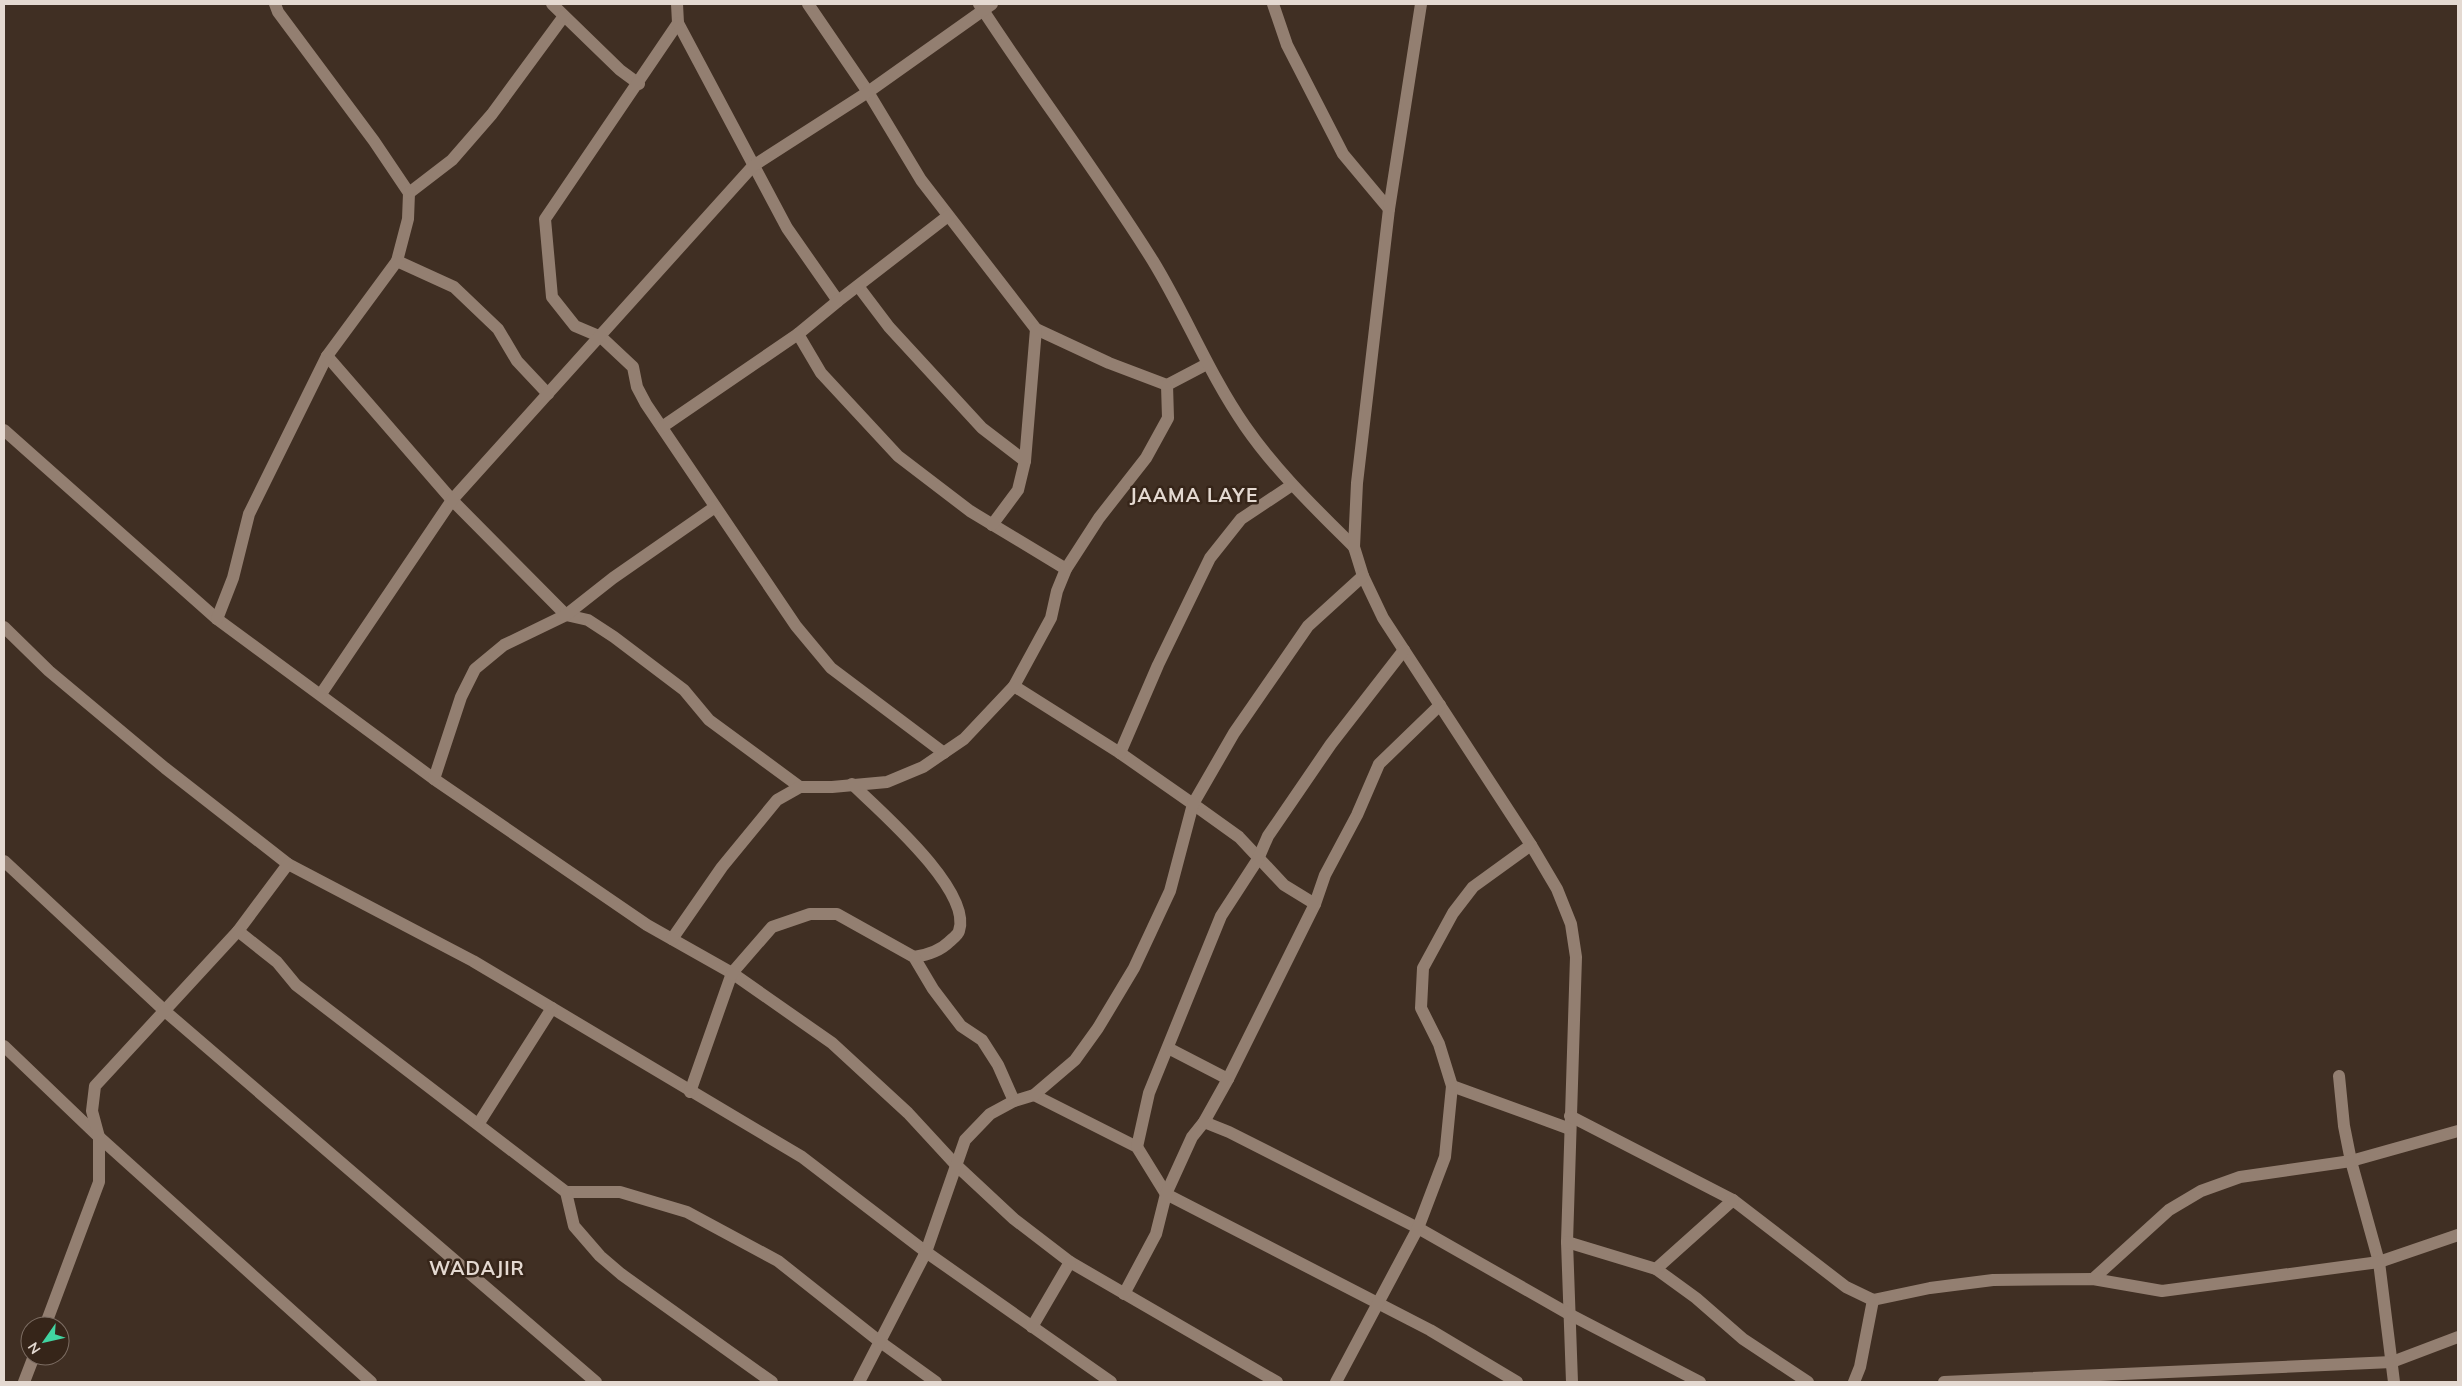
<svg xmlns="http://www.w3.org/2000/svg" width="2462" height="1386" viewBox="0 0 2462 1386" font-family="Mulish,sans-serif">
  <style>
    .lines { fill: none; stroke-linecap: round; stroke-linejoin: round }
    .minor { stroke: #937f71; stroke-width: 12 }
    .labels { text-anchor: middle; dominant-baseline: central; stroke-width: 5; stroke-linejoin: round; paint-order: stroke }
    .district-label { font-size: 19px; font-weight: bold; letter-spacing: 1px; fill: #e4d9d1; stroke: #362519 }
  </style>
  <rect width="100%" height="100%" fill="#402f23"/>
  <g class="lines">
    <g class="minor">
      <polyline points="275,4 278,12 374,141 409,193 408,219 397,261"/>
      <polyline points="552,4 620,70 639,84"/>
      <polyline points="677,4 678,23 545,219 552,297 575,326 601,337 633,367 637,387 646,404 796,626 831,668 944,753"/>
      <polyline points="808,4 868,92 921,180 1036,329 1109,363 1167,385 1207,364"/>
      <path d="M979,4C1035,90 1098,173 1153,261C1186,315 1209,374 1245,426C1276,471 1316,509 1354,547"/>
      <polyline points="1273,4 1287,45 1343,154 1389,209"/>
      <polyline points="1421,4 1389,209 1357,483 1354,547 1363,576 1383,618 1531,845 1557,889 1571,924 1576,957 1567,1242 1572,1382"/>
      <polyline points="678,23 787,228 838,301"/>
      <polyline points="409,193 452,160 492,114 564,16"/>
      <polyline points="858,286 889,327 982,428 1025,461"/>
      <polyline points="798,334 821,373 898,456 970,511 1066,569"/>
      <polyline points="327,356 452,500 566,615 588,620 614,637 684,690 709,720 800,787"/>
      <polyline points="662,427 798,334 838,301 948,216"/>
      <polyline points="4,430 217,619 434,779 647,925 732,973 832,1043 908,1113 956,1165 1014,1219 1070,1262 1277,1382"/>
      <polyline points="992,525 1018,490 1025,461 1036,329"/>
      <polyline points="217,619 233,578 249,514 327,356 397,261 454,287 498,329 517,361 548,394"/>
      <polyline points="4,627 49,671 165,768 288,864 473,961 802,1157 926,1252 1111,1382"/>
      <polyline points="1014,686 1120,753 1193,804 1239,837 1284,885 1315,904"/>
      <polyline points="321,694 452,500 753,166 868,92 992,4"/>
      <polyline points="1120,753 1158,665 1210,558 1241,519 1292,485"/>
      <polyline points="434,779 461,697 475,669 504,645 566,615 613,578 715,507"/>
      <path d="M852,784C879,810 973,891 959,931C958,935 952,939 949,942C940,951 927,955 914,957"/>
      <polyline points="4,861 166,1012 596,1382"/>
      <polyline points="238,931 277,962 296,985 566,1192 620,1192 687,1212 778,1261 879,1341 936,1382"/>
      <polyline points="672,939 722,867 777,800 800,787 832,787 887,782 923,767 964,739 1014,686 1051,618 1057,591 1066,569 1099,518 1146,458 1168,418 1167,385"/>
      <polyline points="4,1046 99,1137 371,1382"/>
      <polyline points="1168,1048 1228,1079"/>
      <polyline points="2339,1076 2344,1126 2351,1161 2379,1262 2394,1382"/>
      <polyline points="1452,1086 1570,1129"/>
      <polyline points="690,1092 732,973 772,927 810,914 837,914 914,957 933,989 961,1026 982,1040 998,1065 1014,1101"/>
      <polyline points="1034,1095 1137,1147 1166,1194 1430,1330 1517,1382"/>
      <polyline points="1570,1116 1733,1200 1846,1287 1873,1300 1930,1288 1993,1280 2093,1279 2162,1291 2379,1262 2458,1235"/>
      <polyline points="1204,1122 1229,1132 1418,1228 1569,1314 1700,1382"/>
      <polyline points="479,1123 552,1008"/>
      <polyline points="1137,1147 1149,1093 1221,916 1258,859 1268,836 1331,744 1404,650"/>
      <polyline points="566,1192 574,1226 600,1256 621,1274 772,1382"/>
      <polyline points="1567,1242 1656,1269 1696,1298 1743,1339 1808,1382"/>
      <polyline points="1656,1269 1733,1200"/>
      <polyline points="2093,1279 2169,1210 2201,1191 2240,1177 2351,1161 2458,1131"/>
      <polyline points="1124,1294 1156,1234 1166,1194 1192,1137 1204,1122 1228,1079 1315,904 1325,875 1357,815 1379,764 1440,705"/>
      <polyline points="45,1326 99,1182 99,1137 92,1111 95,1086 238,931 288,864"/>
      <polyline points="1032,1327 1070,1262"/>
      <polyline points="24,1382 34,1356"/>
      <polyline points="859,1382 926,1252 965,1140 990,1114 1014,1101 1034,1095 1075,1060 1098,1028 1134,968 1170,891 1193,804 1234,733 1308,626 1363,576"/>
      <polyline points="1336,1382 1418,1228 1445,1157 1452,1086 1439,1044 1421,1008 1423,968 1453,913 1473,887 1531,845"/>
      <polyline points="1854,1382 1860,1367 1873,1300"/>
      <polyline points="1944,1382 2392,1362 2458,1337"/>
    </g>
  </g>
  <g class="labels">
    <g class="district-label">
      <text x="1194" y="495">JAAMA LAYE</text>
      <text x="477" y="1268">WADAJIR</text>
    </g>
  </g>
  <rect width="2462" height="1386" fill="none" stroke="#e4d9d1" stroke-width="10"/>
  <g transform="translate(45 1341) rotate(236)"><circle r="24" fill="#362519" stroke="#7c6d63"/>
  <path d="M0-4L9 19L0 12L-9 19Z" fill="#41d4a1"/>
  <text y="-8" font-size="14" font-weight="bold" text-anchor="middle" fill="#e4d9d1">N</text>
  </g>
</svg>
